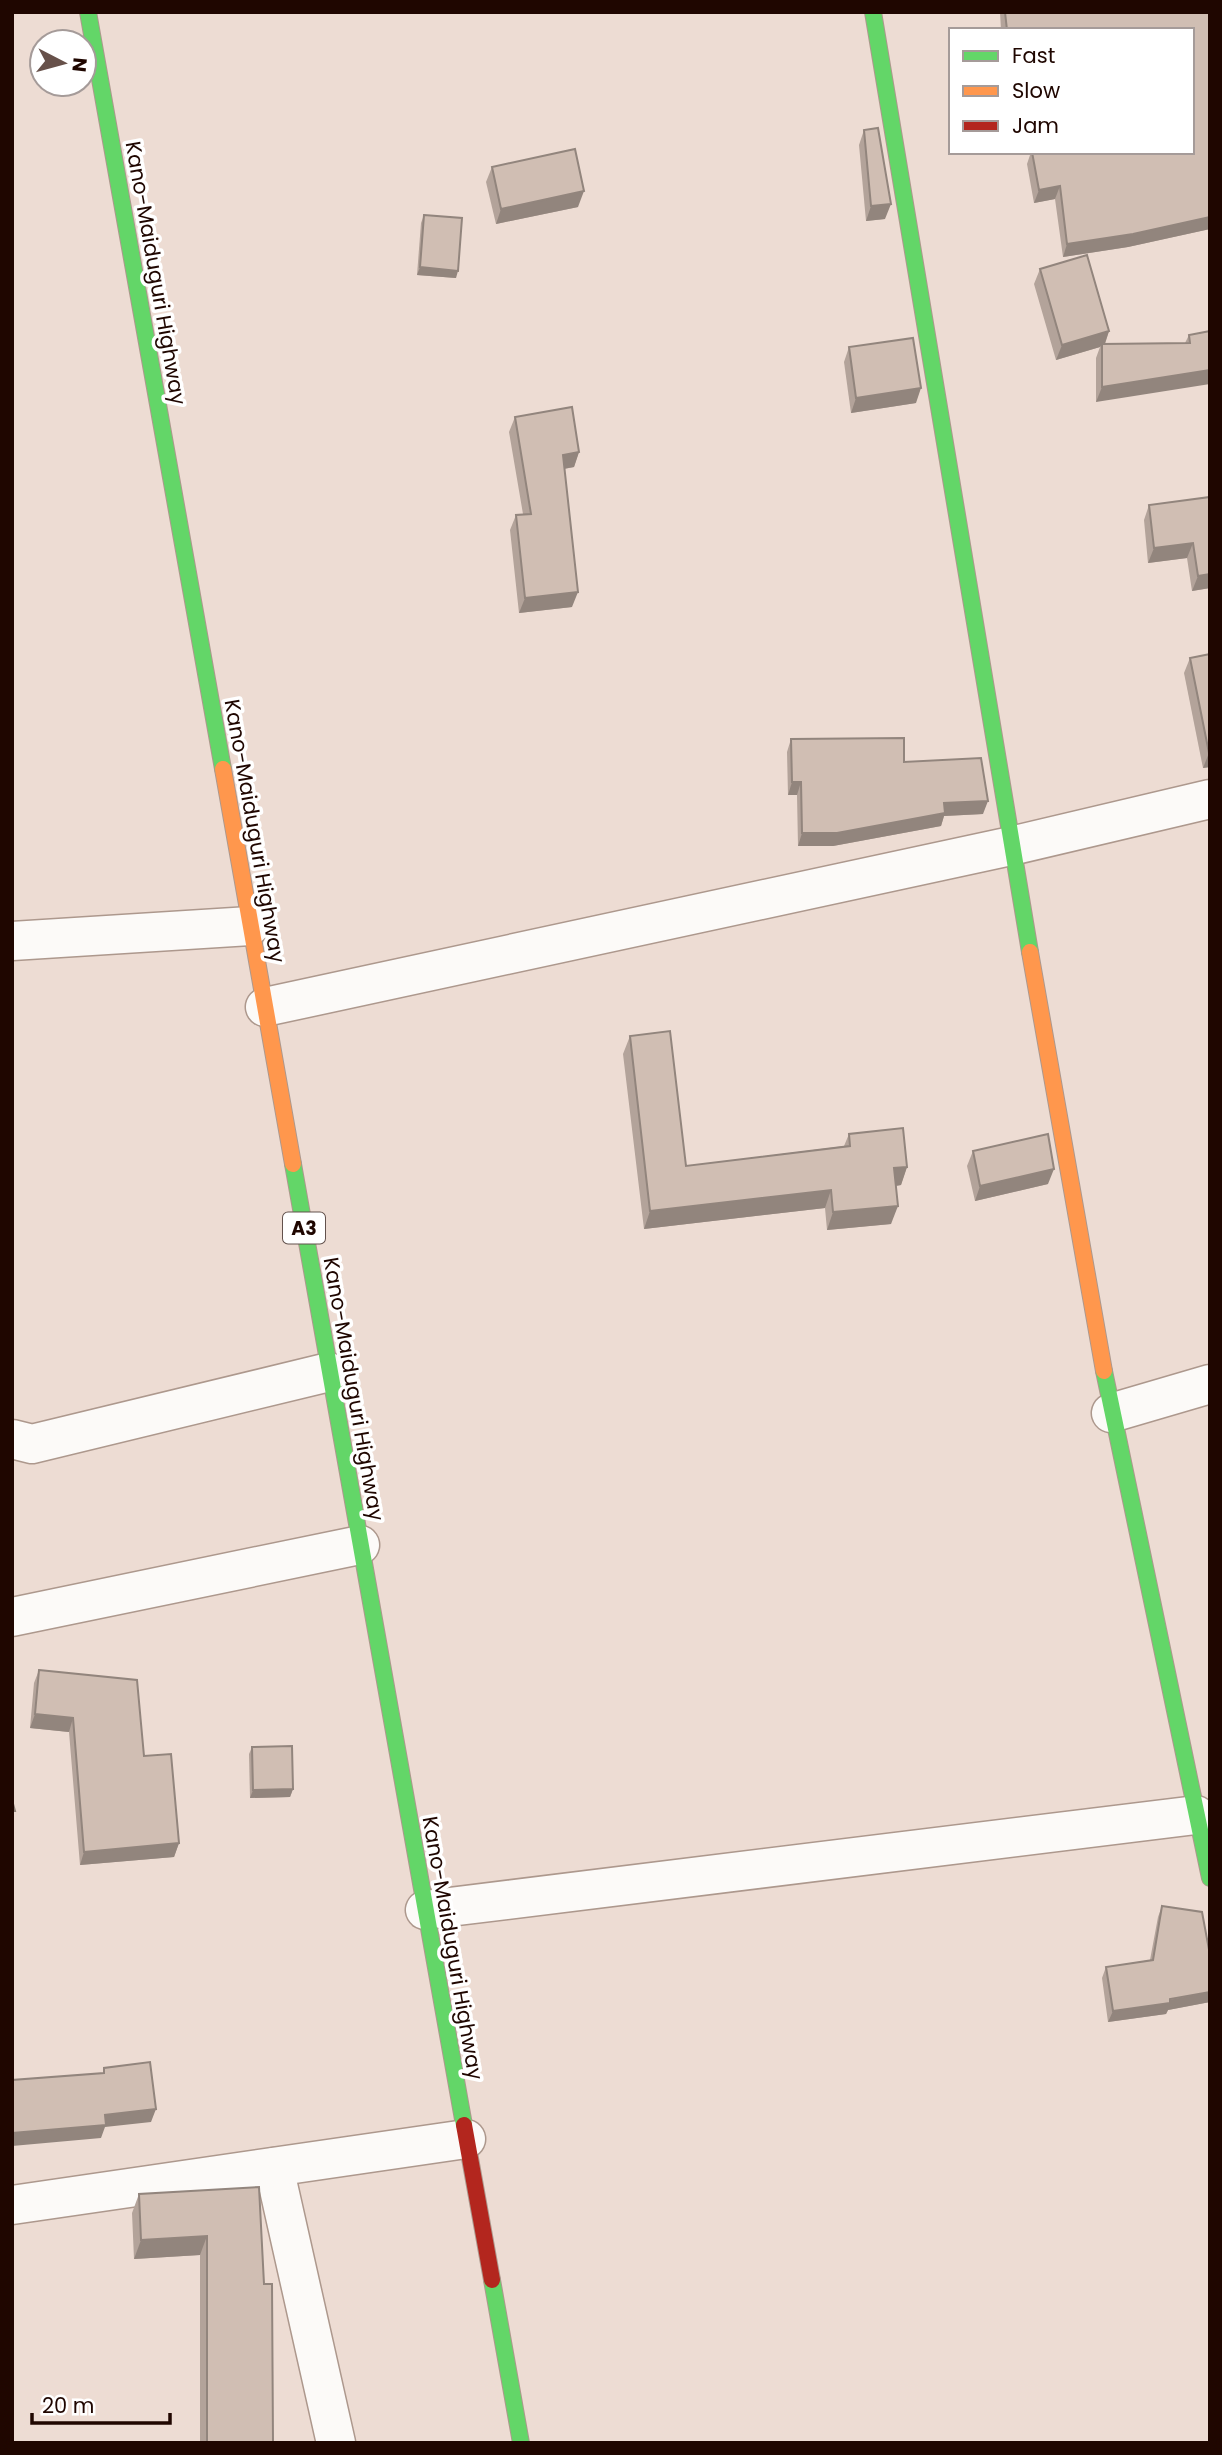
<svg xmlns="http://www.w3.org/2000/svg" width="1222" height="2455" viewBox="0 0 1222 2455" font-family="Poppins,sans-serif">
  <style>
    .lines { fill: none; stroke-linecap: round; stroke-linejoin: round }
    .street-casing { stroke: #ad988d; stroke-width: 41 }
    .fast-casing { stroke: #ad988d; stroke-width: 18 }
    .slow-casing { stroke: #ad988d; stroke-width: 18 }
    .jam-casing { stroke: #ad988d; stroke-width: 18 }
    .street { stroke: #fcfaf8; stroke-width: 38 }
    .fast { stroke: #63d668; stroke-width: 16 }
    .slow { stroke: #ff974d; stroke-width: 16 }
    .jam { stroke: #b3261e; stroke-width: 16 }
    .wall { fill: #b3a39a }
    .shaded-wall { fill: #92857d }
    .building { fill: #d0beb3; stroke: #92857d; stroke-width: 2 }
    .labels { text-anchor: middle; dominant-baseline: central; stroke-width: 7; stroke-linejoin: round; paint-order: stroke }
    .shield { fill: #fff; stroke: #62514c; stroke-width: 2 }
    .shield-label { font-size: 19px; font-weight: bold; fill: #1f0600 }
    .street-label { font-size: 21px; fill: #1f0600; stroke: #fff }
  </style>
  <rect width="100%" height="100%" fill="#eddcd3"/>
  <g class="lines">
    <g class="street-casing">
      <g id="street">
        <polyline points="12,941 250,926"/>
        <polyline points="265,1007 1011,846 1210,799"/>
        <polyline points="1111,1413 1210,1384"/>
        <polyline points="12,1439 32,1444 329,1372"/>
        <polyline points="12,1617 360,1545"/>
        <polyline points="425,1910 1196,1815"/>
        <polyline points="274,2167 336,2443"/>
        <polyline points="12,2205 466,2139"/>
      </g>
    </g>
    <g class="fast-casing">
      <g id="fast">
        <polyline points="88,12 223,769"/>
        <polyline points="873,12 1030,952"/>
        <polyline points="293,1164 464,2125"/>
        <polyline points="1104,1371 1210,1878"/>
        <polyline points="492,2280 521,2443"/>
      </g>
    </g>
    <g class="slow-casing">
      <g id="slow">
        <polyline points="223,769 293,1164"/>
        <polyline points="1030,952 1104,1371"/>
      </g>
    </g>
    <g class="jam-casing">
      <polyline id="jam" points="464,2125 492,2280"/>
    </g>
    <use href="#street" class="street"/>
    <use href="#fast" class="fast"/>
    <use href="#slow" class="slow"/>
    <use href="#jam" class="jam"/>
  </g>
  <g class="wall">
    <polygon points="1000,12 1210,12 1210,229 1128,247 1063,257 1055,199 1034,203 1027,164 1031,152 1192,152 1192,30 1001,30"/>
    <polygon points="864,130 885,219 866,221 859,145"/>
    <polygon points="492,167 578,207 496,224 486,182"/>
    <polygon points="424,215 456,278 417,275 421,223"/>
    <polygon points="1040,269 1109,331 1105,344 1185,343 1189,335 1210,331 1096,402 1096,358 1100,347 1056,360 1034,284"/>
    <polygon points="849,347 916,403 851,413 844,362"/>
    <polygon points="515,417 579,452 574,467 564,469 572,607 519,613 510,530 516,515 523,514 509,432"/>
    <polygon points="1210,497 1210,588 1192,591 1187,558 1148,563 1144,520 1149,505"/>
    <polygon points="1210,654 1210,767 1203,768 1184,673 1190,658"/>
    <polygon points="791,739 904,762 983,814 944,816 941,826 833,846 798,846 797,795 788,795 787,752"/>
    <polygon points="630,1036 686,1166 844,1146 849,1134 907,1167 901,1185 896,1186 891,1224 827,1230 825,1208 644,1229 623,1054"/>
    <polygon points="973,1151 1048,1184 975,1201 967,1166"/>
    <polygon points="39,1670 144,1756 179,1843 174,1857 80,1865 69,1732 30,1728 34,1683"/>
    <polygon points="252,1747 293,1789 290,1797 250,1798 249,1754"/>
    <polygon points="1162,1906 1210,1955 1210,2002 1168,2010 1166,2014 1108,2022 1102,1978 1106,1967 1150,1960 1158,1917"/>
    <polygon points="259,2187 273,2443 200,2443 200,2255 134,2259 132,2213 139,2194"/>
  </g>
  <g class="shaded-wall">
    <polygon points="1060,186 1055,199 1034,203 1039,190"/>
    <polygon points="584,191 578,207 496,224 501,209"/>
    <polygon points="891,204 885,219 866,221 871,206"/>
    <polygon points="1210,217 1210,229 1128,247 1063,257 1067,244"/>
    <polygon points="420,267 458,271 456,278 417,275"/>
    <polygon points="1109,331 1104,346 1102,344 1100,347 1056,360 1062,345"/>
    <polygon points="1210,370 1210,384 1096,402 1102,387"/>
    <polygon points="921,388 916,403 851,413 856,398"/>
    <polygon points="579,452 574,467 557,470 563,455"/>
    <polygon points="1193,543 1187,558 1148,563 1154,548"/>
    <polygon points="1210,574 1210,588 1192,591 1198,576"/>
    <polygon points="578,592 572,607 519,613 525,598"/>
    <polygon points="1209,753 1210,767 1203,768"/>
    <polygon points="792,782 801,782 797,795 788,795"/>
    <polygon points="988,801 983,814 944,816 941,826 833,846 798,846 802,833 944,803"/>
    <polygon points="907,1167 901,1185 888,1187 894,1168"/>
    <polygon points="1054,1169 1048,1184 975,1201 980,1186"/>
    <polygon points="831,1190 825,1208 644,1229 650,1211"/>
    <polygon points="898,1206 891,1224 827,1230 833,1212"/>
    <polygon points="35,1714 73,1718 69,1732 30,1728"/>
    <polygon points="293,1789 290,1797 250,1798 253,1790"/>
    <polygon points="179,1843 174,1857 80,1865 84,1852"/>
    <polygon points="1210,1992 1210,2002 1168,2010 1166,2014 1108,2022 1113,2011"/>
    <polygon points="156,2109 151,2122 105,2127 101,2138 12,2146 12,2133 105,2115"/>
    <polygon points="207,2236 200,2255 134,2259 141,2240"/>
  </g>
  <g class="building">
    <polygon points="1005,12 1210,12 1210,217 1133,234 1067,244 1060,186 1039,190 1032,152 1192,152 1192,30 1007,30"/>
    <polygon points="878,128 891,204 871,206 864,130"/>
    <polygon points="575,149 584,191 501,209 492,167"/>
    <polygon points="424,215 462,218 458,271 420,267"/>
    <polygon points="1087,255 1109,331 1062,345 1040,269"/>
    <polygon points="1210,331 1210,370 1102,387 1102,344 1190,343 1189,335"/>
    <polygon points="913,338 921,388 856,398 849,347"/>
    <polygon points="572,407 579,452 563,455 578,592 525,598 516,515 531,514 515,417"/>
    <polygon points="1210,497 1210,574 1198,576 1193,543 1154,548 1149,505"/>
    <polygon points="1210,654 1210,753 1209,753 1190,658"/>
    <polygon points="904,738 904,762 981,758 988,801 944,803 945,813 837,833 802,833 801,782 792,782 791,739"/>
    <polygon points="670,1031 686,1166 850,1146 849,1134 903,1128 907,1167 894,1168 898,1206 833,1212 831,1190 650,1211 630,1036"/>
    <polygon points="1048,1134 1054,1169 980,1186 973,1151"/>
    <polygon points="39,1670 137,1680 144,1756 171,1754 179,1843 84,1852 73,1718 35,1714"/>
    <polygon points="292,1746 293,1789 253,1790 252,1747"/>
    <polygon points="12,1800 15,1811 12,1811"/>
    <polygon points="1162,1906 1202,1912 1210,1955 1210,1992 1170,1999 1170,2003 1113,2011 1106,1967 1153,1960"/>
    <polygon points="150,2062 156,2109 105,2115 106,2125 12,2133 12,2080 104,2073 104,2068"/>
    <polygon points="259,2187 264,2284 272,2284 273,2442 207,2442 207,2236 141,2240 139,2194"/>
  </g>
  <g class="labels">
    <rect class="shield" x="283" y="1212.5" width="42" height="31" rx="5"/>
    <g class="shield-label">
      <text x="304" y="1228">A3</text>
    </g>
    <g class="street-label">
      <text transform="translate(156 273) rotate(80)">Kano-Maiduguri Highway</text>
      <text transform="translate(255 831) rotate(80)">Kano-Maiduguri Highway</text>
      <text transform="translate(354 1389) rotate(80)">Kano-Maiduguri Highway</text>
      <text transform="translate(453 1948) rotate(80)">Kano-Maiduguri Highway</text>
    </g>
  </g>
  <rect width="1222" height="2455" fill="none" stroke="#1f0600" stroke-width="28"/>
  <rect x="949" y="28" width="245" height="126" fill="#ffffff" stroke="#a59b99" stroke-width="2"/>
  <rect x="963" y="51" width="35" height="10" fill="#63d668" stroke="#a59b99" stroke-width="2"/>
  <text x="1012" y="63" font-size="21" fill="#1f0600">Fast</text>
  <rect x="963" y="86" width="35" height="10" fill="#ff974d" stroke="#a59b99" stroke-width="2"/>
  <text x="1012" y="98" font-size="21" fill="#1f0600">Slow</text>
  <rect x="963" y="121" width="35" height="10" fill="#b3261e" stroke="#a59b99" stroke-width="2"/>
  <text x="1012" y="133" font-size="21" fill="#1f0600">Jam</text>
  <g transform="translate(63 63) rotate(96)"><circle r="33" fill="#ffffff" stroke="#a59b99" stroke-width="2"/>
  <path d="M0-5L12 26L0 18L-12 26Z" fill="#67514a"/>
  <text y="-10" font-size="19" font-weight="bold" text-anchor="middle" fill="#1f0600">N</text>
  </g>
  <path d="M32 2413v10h138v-10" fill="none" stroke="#1f0600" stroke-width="3.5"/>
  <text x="42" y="2413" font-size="21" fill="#1f0600" stroke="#ffffff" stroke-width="5" paint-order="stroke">20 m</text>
</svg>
